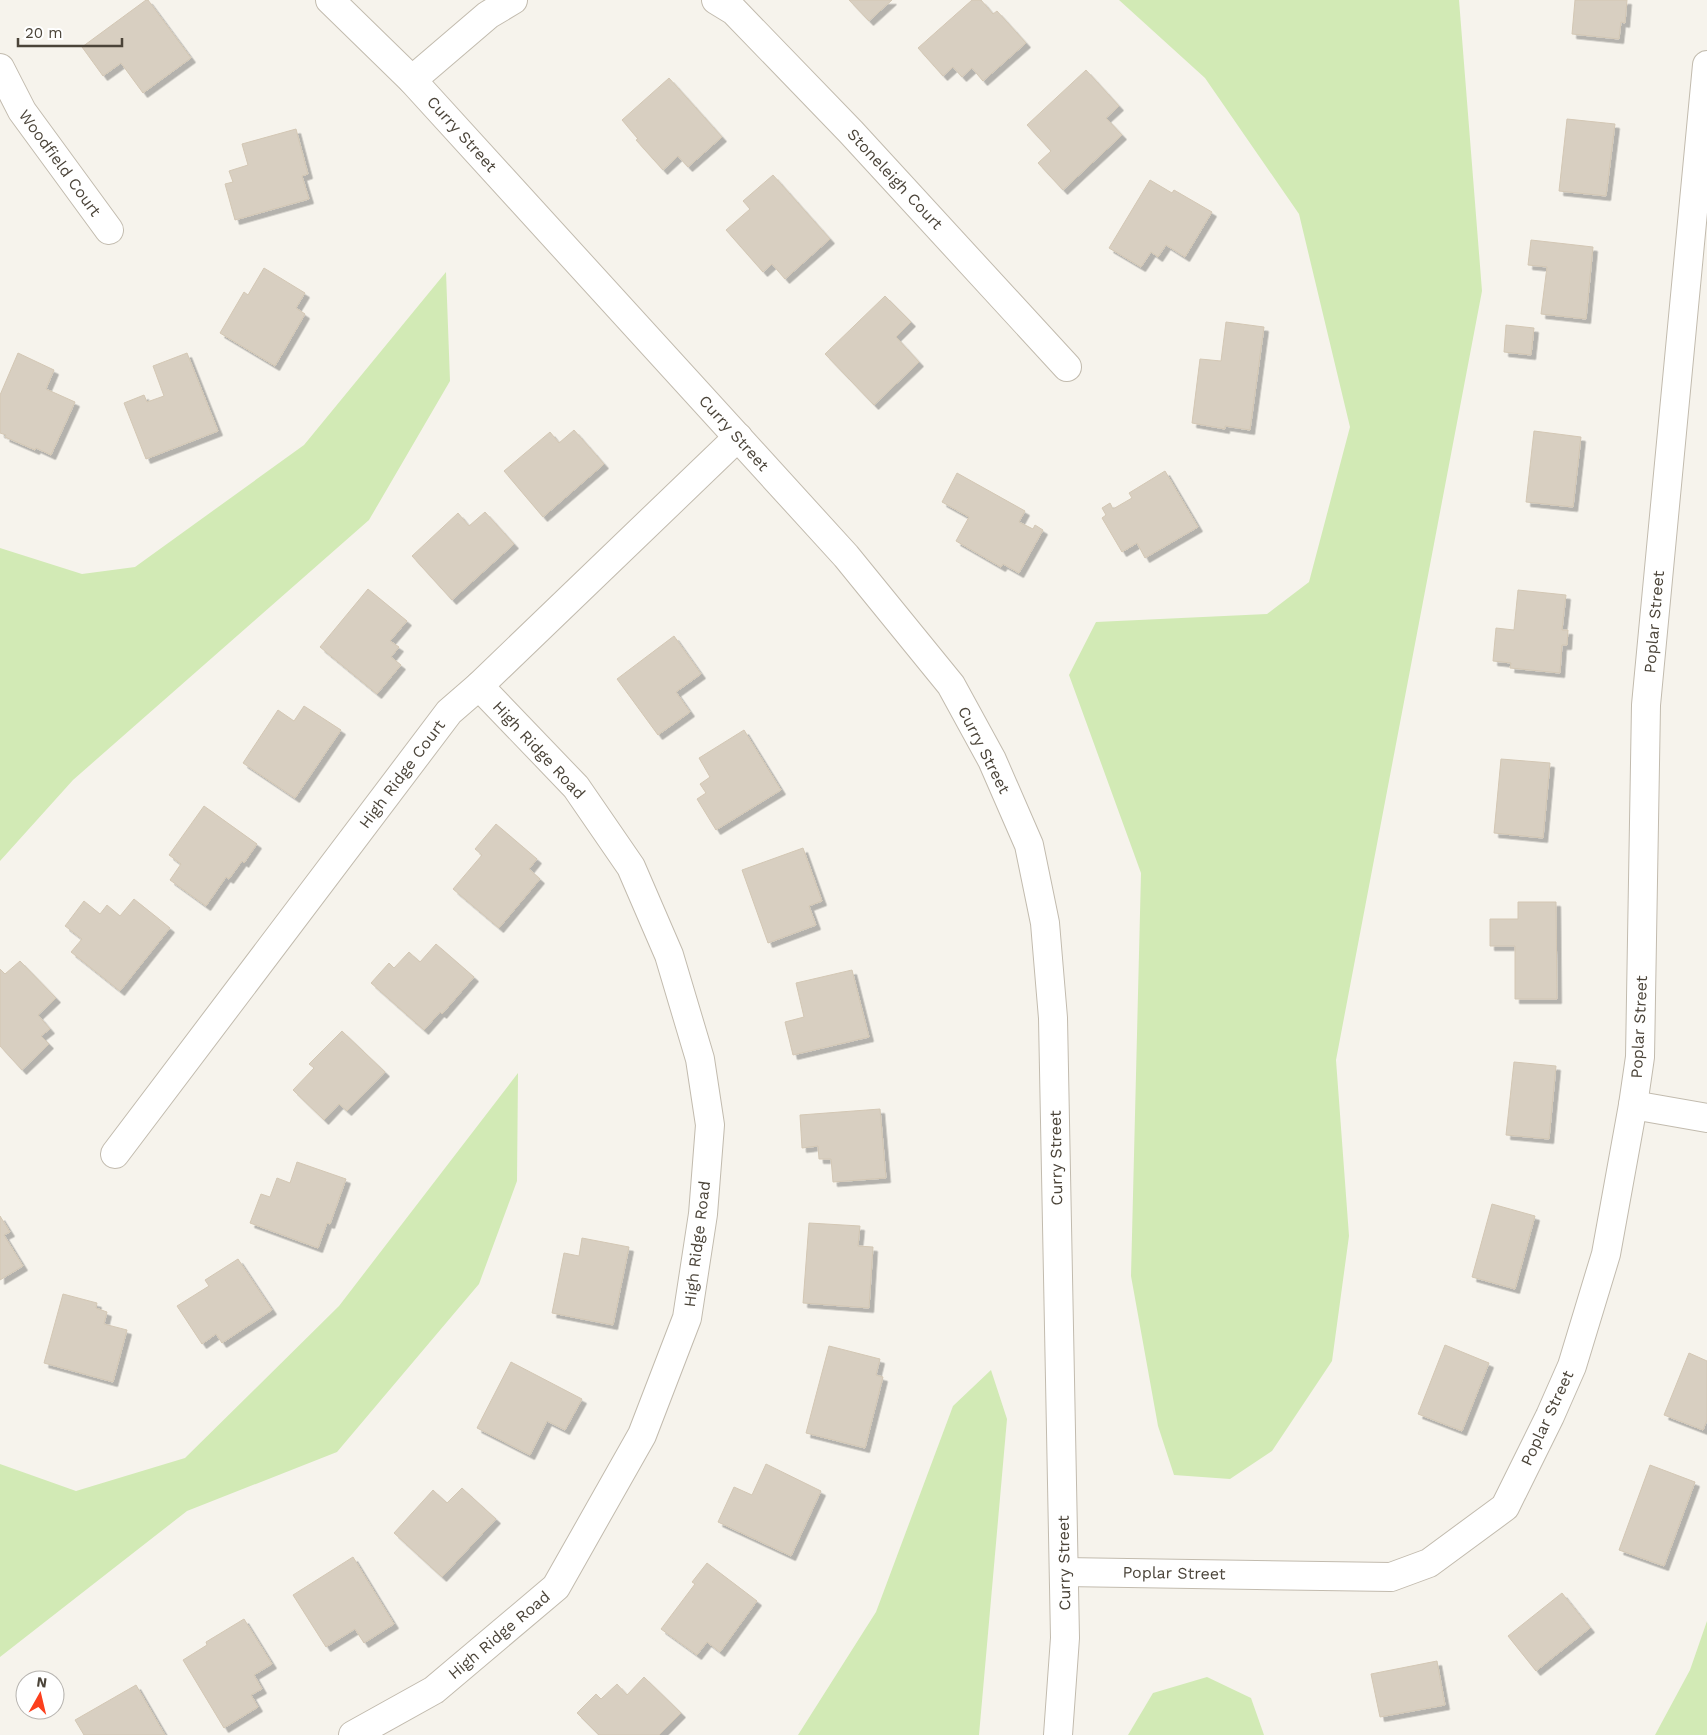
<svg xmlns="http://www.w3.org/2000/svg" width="1707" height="1735" viewBox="0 0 1707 1735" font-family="'Work Sans',sans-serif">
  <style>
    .green { fill: #d2eab5 }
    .building { fill: #d8cfc1; stroke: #d3c7b4; filter: url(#shadow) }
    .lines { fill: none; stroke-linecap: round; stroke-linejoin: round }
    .minor-casing { stroke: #c2bbae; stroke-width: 30 }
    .minor { stroke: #fff; stroke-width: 28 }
    .labels { text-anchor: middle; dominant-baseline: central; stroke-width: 4.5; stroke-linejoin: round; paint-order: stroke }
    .street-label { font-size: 16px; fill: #4b4439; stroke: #fff }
  </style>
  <defs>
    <filter id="shadow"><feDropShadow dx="4.5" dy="4.5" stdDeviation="0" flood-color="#0004"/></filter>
  </defs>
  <rect width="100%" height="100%" fill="#f6f3ec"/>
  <g class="green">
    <polygon points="1119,0 1459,0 1482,291 1336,1060 1349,1236 1332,1361 1272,1451 1230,1479 1174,1475 1158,1426 1131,1276 1141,873 1069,675 1096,622 1267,614 1309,582 1350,427 1299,214 1205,78"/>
    <polygon points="446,272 450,381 369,520 73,780 0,861 0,548 82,574 135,567 304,445"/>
    <polygon points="518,1073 517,1181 479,1284 337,1452 187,1511 0,1657 0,1464 76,1491 185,1458 339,1306"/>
    <polygon points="991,1370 1007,1419 979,1735 798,1735 876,1612 953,1406"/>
    <polygon points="1707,1621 1707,1735 1655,1735 1690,1670"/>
    <polygon points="1207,1677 1251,1698 1264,1735 1128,1735 1153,1693"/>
  </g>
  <g class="building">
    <polygon points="146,0 148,0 191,58 143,93 121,63 103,76 82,47"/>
    <polygon points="849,0 892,0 869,21"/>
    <polygon points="972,0 981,0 993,14 997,11 1026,43 983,81 972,68 962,77 953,67 943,76 918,48"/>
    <polygon points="1575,0 1627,0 1625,23 1621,22 1619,39 1572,34"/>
    <polygon points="1086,70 1119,106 1106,118 1122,135 1063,190 1038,163 1051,151 1027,125"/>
    <polygon points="669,78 722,137 688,167 678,156 663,170 636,140 638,139 622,120"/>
    <polygon points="1567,119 1615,124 1606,196 1559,191"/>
    <polygon points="296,129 308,174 302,176 309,199 235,220 225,184 233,182 229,171 248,165 242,144"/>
    <polygon points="773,175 830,239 785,279 772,264 763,272 726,230 750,209 743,201"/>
    <polygon points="1150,180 1172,193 1174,190 1212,212 1185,257 1166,245 1158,257 1151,252 1141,267 1109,248"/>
    <polygon points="1531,240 1593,247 1586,319 1541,314 1547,267 1528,265"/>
    <polygon points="264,268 305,293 296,308 305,314 275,366 220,333 244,292 248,295"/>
    <polygon points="885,296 911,322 896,337 919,362 874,405 825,354"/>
    <polygon points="1226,322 1264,327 1250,430 1225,426 1225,429 1192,423 1200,359 1221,361"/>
    <polygon points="1506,325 1534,328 1531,355 1504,352"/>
    <polygon points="18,353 54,370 46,389 75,402 51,455 36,448 35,450 5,437 6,435 0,433 0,395"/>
    <polygon points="187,353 218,431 146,459 124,403 144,395 147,402 164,396 153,366"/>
    <polygon points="574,430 604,464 543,517 504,471 550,432 559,443"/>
    <polygon points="1534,431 1581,437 1573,507 1526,502"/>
    <polygon points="1165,471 1198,527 1145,558 1137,543 1122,552 1102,518 1106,515 1102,508 1110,503 1113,509 1132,498 1129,493"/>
    <polygon points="957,473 1025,511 1019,522 1033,529 1035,525 1043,530 1019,573 1003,564 1001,567 956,541 969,517 942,502"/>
    <polygon points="485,512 514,544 452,600 412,556 458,513 469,526"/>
    <polygon points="368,589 407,621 390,641 399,647 391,657 401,665 377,694 320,647"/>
    <polygon points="1518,590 1566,595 1562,630 1568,630 1567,645 1562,645 1560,673 1510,668 1511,663 1493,661 1496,628 1514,630"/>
    <polygon points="674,636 701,674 676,692 690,712 658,735 617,679"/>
    <polygon points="304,706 341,730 295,798 243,763 278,710 294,721"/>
    <polygon points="744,730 781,790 716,830 697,799 706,793 700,784 710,777 699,758"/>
    <polygon points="1501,759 1550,763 1543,838 1494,833"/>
    <polygon points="204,806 257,844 244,863 242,861 229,879 226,877 206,906 170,880 181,864 169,855"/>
    <polygon points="496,824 537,859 529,869 540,879 499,928 453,889 482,855 475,849"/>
    <polygon points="803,848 822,901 809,906 816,925 768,943 742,870"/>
    <polygon points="134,899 170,928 120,991 71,952 82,939 65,926 84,901 100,914 107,905 120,916"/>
    <polygon points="1518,902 1556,902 1557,999 1515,999 1515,946 1490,946 1490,919 1518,919"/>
    <polygon points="436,944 474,977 442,1014 440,1012 424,1030 371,983 389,963 394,968 409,952 420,962"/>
    <polygon points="20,961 56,998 38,1015 50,1029 41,1036 49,1044 22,1070 0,1046 0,969 5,974"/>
    <polygon points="852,970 869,1037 793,1055 785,1022 804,1017 796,983"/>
    <polygon points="342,1031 385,1072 347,1111 339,1104 324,1120 293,1090 314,1068 309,1064"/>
    <polygon points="1514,1062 1556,1066 1549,1139 1506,1135"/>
    <polygon points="880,1109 886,1178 833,1182 831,1159 819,1159 818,1146 802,1148 800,1115"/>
    <polygon points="297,1162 346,1179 330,1224 327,1223 318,1248 250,1223 261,1194 270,1197 277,1178 290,1183"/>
    <polygon points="1492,1204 1535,1216 1515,1289 1472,1277"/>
    <polygon points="0,1216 10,1232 4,1235 23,1266 0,1280"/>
    <polygon points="809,1223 860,1226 858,1246 873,1247 869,1308 803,1303"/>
    <polygon points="582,1238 629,1247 613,1325 552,1313 564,1253 579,1256"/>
    <polygon points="238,1259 272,1310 222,1343 216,1334 202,1344 177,1306 209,1286 205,1280"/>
    <polygon points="63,1294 97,1303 96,1308 107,1312 104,1324 127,1330 113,1382 44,1363"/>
    <polygon points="1445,1345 1489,1363 1462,1431 1418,1414"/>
    <polygon points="829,1346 880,1359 876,1375 883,1377 865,1448 806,1433"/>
    <polygon points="1689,1353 1707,1361 1707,1420 1703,1430 1664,1415"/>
    <polygon points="511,1362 582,1399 565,1430 547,1421 530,1455 477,1428"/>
    <polygon points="766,1464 821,1491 791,1556 718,1522 734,1487 752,1495"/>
    <polygon points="1650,1465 1695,1482 1664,1566 1619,1550"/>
    <polygon points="462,1488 496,1519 442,1577 394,1533 433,1490 447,1503"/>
    <polygon points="353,1557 394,1624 364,1643 355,1629 326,1647 293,1595"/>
    <polygon points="707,1563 757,1601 720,1652 707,1642 697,1655 661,1629 695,1584 692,1582"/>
    <polygon points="1562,1593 1590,1628 1536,1671 1508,1636"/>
    <polygon points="244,1619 272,1664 254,1675 262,1689 251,1695 258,1707 224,1728 183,1660 207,1645 206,1642"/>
    <polygon points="1437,1661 1445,1705 1380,1717 1371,1674"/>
    <polygon points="644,1677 681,1713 659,1735 599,1735 577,1713 596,1694 601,1699 617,1684 627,1695"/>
    <polygon points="136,1685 165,1735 84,1735 75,1720"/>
  </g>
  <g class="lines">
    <g class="minor-casing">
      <g id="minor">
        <polyline points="330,0 412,80 846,556 951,685 992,760 1029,845 1045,923 1053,1018 1065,1638 1058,1735"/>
        <polyline points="716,0 734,11 851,132 1067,367"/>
        <polyline points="0,68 22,111 109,230"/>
        <polyline points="412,80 488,15 513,0"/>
        <polyline points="1633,1105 1707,1118"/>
        <polyline points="115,1154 449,712 479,686 738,437"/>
        <polyline points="1064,1572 1391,1577 1429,1563 1505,1507 1550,1416 1572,1366 1606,1254 1633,1105 1640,1057 1646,705 1707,65"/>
        <polyline points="353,1735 434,1690 556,1587 642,1435 687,1318 703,1214 710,1125 700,1059 669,955 631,867 576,787 479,686"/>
      </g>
    </g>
    <use href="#minor" class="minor"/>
  </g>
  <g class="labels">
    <g class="street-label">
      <text transform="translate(462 134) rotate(48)">Curry Street</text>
      <text transform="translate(60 163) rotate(54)">Woodfield Court</text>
      <text transform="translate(895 179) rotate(47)">Stoneleigh Court</text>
      <text transform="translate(734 433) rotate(48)">Curry Street</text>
      <text transform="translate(1654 622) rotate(-85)">Poplar Street</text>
      <text transform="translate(539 750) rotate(47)">High Ridge Road</text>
      <text transform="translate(984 750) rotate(63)">Curry Street</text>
      <text transform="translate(402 774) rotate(-53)">High Ridge Court</text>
      <text transform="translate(1639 1027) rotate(-87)">Poplar Street</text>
      <text transform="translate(1056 1158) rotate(-91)">Curry Street</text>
      <text transform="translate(697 1244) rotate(-83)">High Ridge Road</text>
      <text transform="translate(1547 1418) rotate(-65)">Poplar Street</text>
      <text transform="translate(1064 1563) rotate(-91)">Curry Street</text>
      <text transform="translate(1174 1573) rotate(1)">Poplar Street</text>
      <text transform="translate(499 1635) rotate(-40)">High Ridge Road</text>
    </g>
  </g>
  <g transform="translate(40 1695) rotate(8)"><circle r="24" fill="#ffffff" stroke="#b7b4b0"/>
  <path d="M0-4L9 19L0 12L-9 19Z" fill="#fc3f1d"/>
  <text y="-8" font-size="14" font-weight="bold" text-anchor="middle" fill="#4b4439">N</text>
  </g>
  <path d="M18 38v8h104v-8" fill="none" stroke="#4b4439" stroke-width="2.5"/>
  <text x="25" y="38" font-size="15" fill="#4b4439" stroke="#ffffff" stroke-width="4" paint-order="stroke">20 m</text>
</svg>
